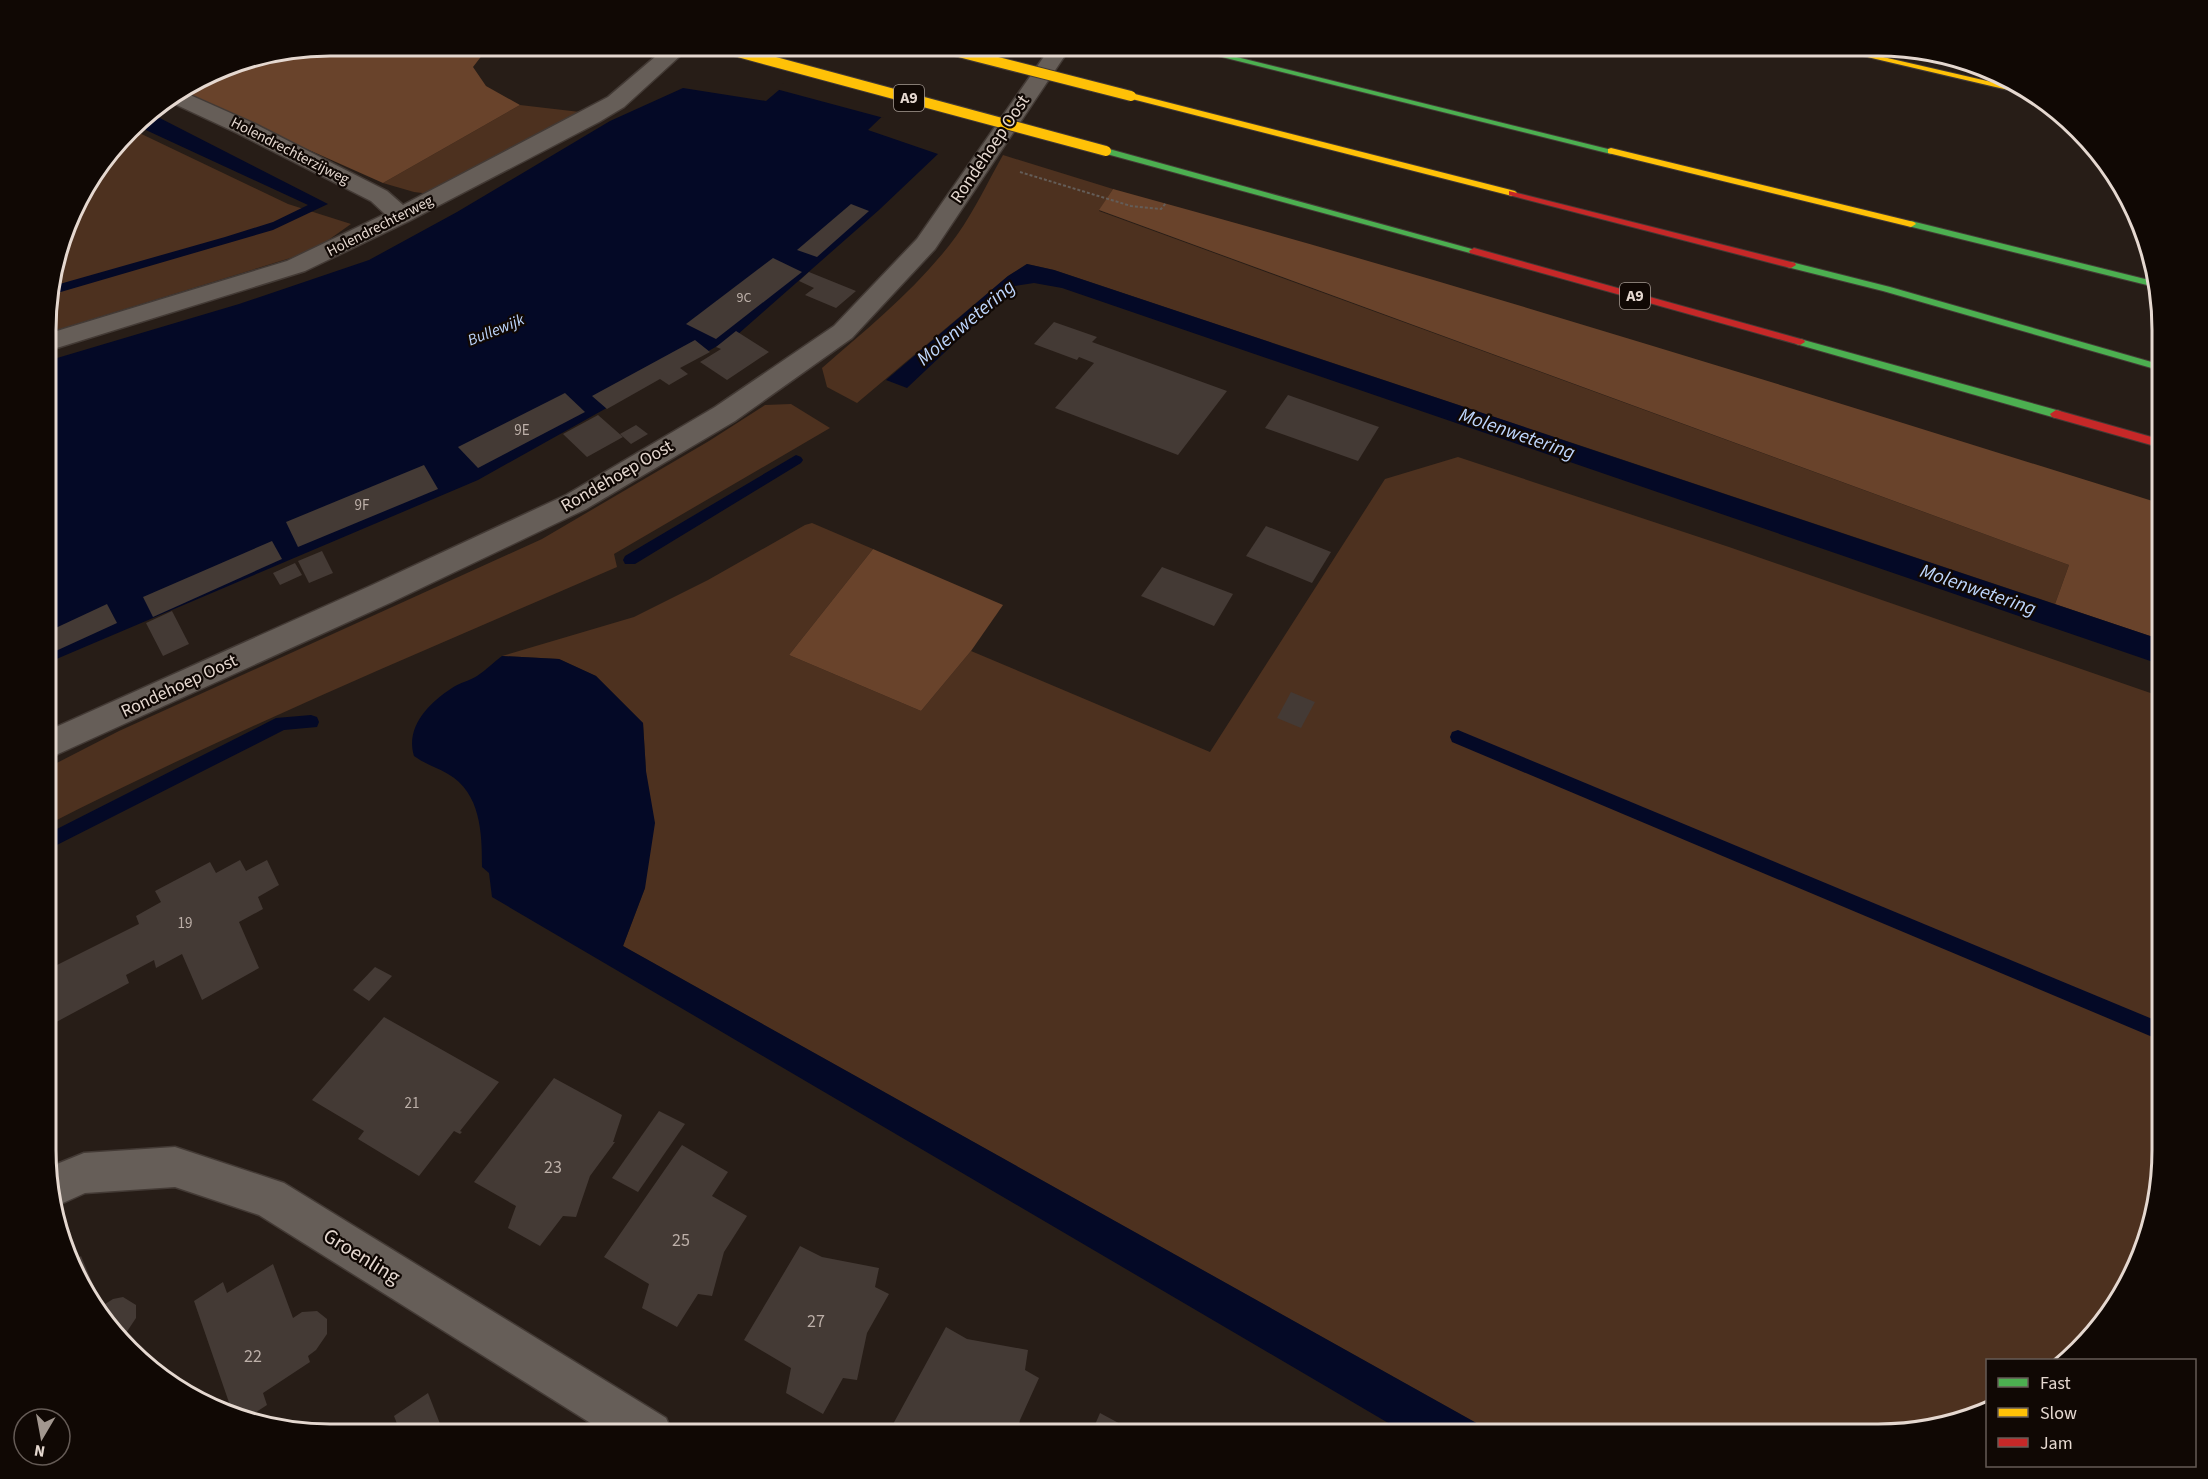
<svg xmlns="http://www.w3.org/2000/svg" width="2208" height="1479" viewBox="0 0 2208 1479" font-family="'Source Sans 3',sans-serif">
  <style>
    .green { fill: #4d311f }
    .forest { fill: #69432b }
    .water { fill: #040926 }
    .pier { fill: #271d17 }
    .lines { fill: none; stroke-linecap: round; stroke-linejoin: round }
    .stream { fill: #040926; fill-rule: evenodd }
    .building { fill: #443a35 }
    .street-casing { stroke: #433a35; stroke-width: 3 }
    .fast-casing { stroke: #433a35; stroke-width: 2 }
    .slow-casing { stroke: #433a35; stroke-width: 2 }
    .jam-casing { stroke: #433a35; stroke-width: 2 }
    .path { stroke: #645d58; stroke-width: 2; stroke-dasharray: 3 2; stroke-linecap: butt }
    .street { fill: #665e58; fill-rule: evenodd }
    .fast { fill: #4caf50; fill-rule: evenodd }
    .slow { fill: #ffc107; fill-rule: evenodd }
    .jam { fill: #c62828; fill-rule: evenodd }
    .slow-bridge-casing { stroke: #433a35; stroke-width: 12; stroke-linecap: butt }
    .slow-bridge { stroke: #ffc107; stroke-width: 10 }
    .labels { text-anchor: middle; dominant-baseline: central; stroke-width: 4.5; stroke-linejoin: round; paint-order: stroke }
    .far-number-label { font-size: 14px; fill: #bdb0a9 }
    .far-street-label { font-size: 15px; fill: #e5d8d0; stroke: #100804 }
    .number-label { font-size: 15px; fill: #bdb0a9 }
    .shield { fill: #100804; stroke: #a59a93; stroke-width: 1.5 }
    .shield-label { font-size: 16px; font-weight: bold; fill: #e5d8d0 }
    .far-water-label { font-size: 16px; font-style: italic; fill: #bdd5fc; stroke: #100804 }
    .street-label { font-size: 18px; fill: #e5d8d0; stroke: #100804 }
    .near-number-label { font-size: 18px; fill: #bdb0a9 }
    .water-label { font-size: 20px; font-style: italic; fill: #bdd5fc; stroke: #100804 }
    .near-street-label { font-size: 21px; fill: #e5d8d0; stroke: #100804 }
    .rim { fill: none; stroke: #e5d8d0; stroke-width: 3 }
  </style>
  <rect width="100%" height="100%" fill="#271d17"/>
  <g class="green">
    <polygon points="520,105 580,112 430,194 414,192 383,183"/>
    <polygon points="131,129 288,204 351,224 327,241 297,256 47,333 47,292 74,203"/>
    <path d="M1003,155L1113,189L1099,211L2069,565L2055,604L1054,270L1027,264L1008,276L857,403L827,387L822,368C869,327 920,286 957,235C975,210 988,181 1003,155Z"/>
    <path d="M791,404L830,428L614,554L617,567C426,650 233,730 47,825V768L119,731L542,539L709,441L765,405Z"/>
    <polygon points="1458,457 1729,547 2162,697 2162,1168 2148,1241 2115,1308 2059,1360 1988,1360 1987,1406 1897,1433 1496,1434 623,946 645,888 646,771 643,723 596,676 559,659 502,656 634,617 708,580 805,525 812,523 873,549 789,655 921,711 971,651 1210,752 1385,479"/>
  </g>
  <g class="forest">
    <polygon points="329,45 490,45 473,67 486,86 520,105 383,183 179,92 221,66"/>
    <path d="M1113,189C1465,285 1814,395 2162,504V640L2055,604L2069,565L1099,210Z"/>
    <polygon points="873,549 1003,605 971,651 921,711 789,655"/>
  </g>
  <g class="water">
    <polygon points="956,45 868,130 938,154 879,210 737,335 478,480 47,663 47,361 239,304 369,260 457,212 610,121 683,88 766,101 812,62"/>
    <polygon points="148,112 328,204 273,230 47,296 49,287 225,237 273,222 308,205 135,125"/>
    <polygon points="1027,264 1054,270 2162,640 2162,665 1062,288 1034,283 1015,286 907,388 886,380 1008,276"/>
    <path d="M502,656L559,659L596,676L643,723L646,771L655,823L645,888L623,946L1496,1434H1407L492,897L489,873L482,867C482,833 481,793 448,774C436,767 425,764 414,756C405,727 429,703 452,688C459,683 469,681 477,676C486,670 494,662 502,656Z"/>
  </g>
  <polygon class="pier" points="807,45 959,45 884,118 776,89 807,63 796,55"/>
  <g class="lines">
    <g class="stream">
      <polygon points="796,455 801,457 803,460 801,463 635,564 625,564 623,560 625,556"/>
      <polygon points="311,715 317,717 319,722 317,727 284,730 47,850 47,834 276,718"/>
      <polygon points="1458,730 2162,1023 2162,1041 1452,742 1450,737 1452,732"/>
    </g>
  </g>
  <g class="building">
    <polygon points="851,204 869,211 817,257 797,250"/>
    <polygon points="773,258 802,272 716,339 686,324"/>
    <polygon points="809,272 856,291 836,308 805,295 814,288 799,281"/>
    <polygon points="1054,322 1097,337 1092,342 1227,391 1178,455 1055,408 1094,363 1079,357 1077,360 1034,344"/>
    <polygon points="736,331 769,352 727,380 700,362 721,349 716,347"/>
    <polygon points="695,340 710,352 680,368 688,374 669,385 660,379 607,409 592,396"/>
    <polygon points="565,393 585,412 478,468 458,447"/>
    <polygon points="1288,395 1379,427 1358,461 1265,428"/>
    <polygon points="598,415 623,437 587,457 563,434"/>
    <polygon points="636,425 648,434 631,444 620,434"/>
    <polygon points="424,465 438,489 298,547 286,522"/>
    <polygon points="1266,526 1331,552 1312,583 1246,556"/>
    <polygon points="272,541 282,559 153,617 143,597"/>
    <polygon points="322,551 333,573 309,583 298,561"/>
    <polygon points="295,563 302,575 280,585 273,573"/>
    <polygon points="1162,567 1233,594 1214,626 1141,596"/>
    <polygon points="107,604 117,623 47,655 47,632"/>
    <polygon points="172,611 189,644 163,656 146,623"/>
    <polygon points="1291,692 1315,702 1301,728 1277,718"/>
    <polygon points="240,860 246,871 267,860 279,885 258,897 263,909 239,922 259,968 202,1000 182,954 156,968 154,960 126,975 129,983 47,1027 47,970 139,924 136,916 161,902 155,891 210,862 216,873"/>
    <polygon points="375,967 392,976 369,1001 353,990"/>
    <polygon points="384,1017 499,1082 460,1131 462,1132 460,1134 454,1131 419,1176 358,1139 364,1131 312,1100"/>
    <polygon points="554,1078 622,1115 613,1142 615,1142 590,1176 576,1217 563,1216 540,1246 508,1228 516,1206 474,1182"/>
    <polygon points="659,1111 685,1124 638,1192 612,1178"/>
    <polygon points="682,1145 728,1172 712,1196 747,1216 724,1252 712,1296 698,1294 677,1327 642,1308 649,1284 604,1257"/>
    <polygon points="800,1246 822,1257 879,1268 875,1287 889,1294 867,1333 857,1380 843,1378 823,1414 786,1393 791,1368 744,1340"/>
    <polygon points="81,1256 102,1306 113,1299 123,1297 136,1305 136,1318 124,1336 83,1292 73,1262"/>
    <polygon points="273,1264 293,1318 302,1312 317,1311 327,1319 327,1334 316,1350 308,1356 310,1362 263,1393 267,1405 244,1420 238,1419 234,1417 194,1301 223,1282 227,1293"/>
    <polygon points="946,1327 967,1339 1028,1350 1025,1370 1039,1378 1020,1420 1017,1434 905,1434 892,1426"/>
    <polygon points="428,1393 444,1434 401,1434 394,1416"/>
    <polygon points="1100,1413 1139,1434 1091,1434"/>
  </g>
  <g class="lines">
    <g class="street-casing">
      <g id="street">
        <polygon points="669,45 692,45 624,107 599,122 409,221 305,271 47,351 47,334 287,261 385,214 371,201 237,133 166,100 181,91 253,123 387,191 403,205 608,97"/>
        <polygon points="1052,45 1072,45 935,249 852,338 735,421 586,509 392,602 47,759 47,731 370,586 566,495 715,407 834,326 917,239"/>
        <polygon points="175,1147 284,1183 666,1418 673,1434 608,1434 259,1215 175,1187 85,1193 54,1207 47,1187 47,1168 84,1153"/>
      </g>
    </g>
    <g class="fast-casing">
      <g id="fast">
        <polygon points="1174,45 1188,45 1616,151 1611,154"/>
        <polygon points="1103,149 1109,149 1479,251 1478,253 1470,253 1103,153"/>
        <polygon points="1911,221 2153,281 2155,287 1908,226 1906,224"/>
        <polygon points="1791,262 1890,287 2162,365 2162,371 1883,291 1787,267 1786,265"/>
        <polygon points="1800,339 2060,411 2062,414 2056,418 1796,344 1795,342"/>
      </g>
    </g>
    <g class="slow-casing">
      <g id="slow">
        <polygon points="1816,45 1831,45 2035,92 2042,98"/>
        <polygon points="1131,93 1515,191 1517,193 1512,196 1128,98 1127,96"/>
        <polygon points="1611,148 1914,222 1916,224 1911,227 1608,153 1608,149"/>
      </g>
    </g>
    <g class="jam-casing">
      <g id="jam">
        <polygon points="1509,191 1795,263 1796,265 1791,268 1787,267 1509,195"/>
        <polygon points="1474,248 1804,340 1805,342 1800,345 1470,253 1469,251"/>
        <polygon points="2056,410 2162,440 2162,448 2052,417 2050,414"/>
      </g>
    </g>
    <polyline class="path" points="1020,172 1131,206 1161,209 1166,203"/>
    <use href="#street" class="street"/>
    <use href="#fast" class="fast"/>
    <use href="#slow" class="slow"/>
    <use href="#jam" class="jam"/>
    <g class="slow-bridge-casing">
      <g id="slow-bridge">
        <polyline points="712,45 1106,151"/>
        <polyline points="931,45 1131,96"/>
      </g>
    </g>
    <use href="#slow-bridge" class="slow-bridge"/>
  </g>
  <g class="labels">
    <g class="far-number-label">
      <text x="744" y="298">9C</text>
    </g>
    <g class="far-street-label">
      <text transform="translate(290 151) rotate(27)">Holendrechterzijweg</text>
      <text transform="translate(380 226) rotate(-27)">Holendrechterweg</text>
    </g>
    <g class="number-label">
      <text x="522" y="430">9E</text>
      <text x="362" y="505">9F</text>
      <text x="185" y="923">19</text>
      <text x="412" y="1103">21</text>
    </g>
    <g class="shield">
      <rect x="894" y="85" width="30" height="26" rx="4.5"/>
      <rect x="1620" y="283" width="30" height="26" rx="4.5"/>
    </g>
    <g class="shield-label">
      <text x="909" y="98">A9</text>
      <text x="1635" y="296">A9</text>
    </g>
    <g class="far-water-label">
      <text transform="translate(496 330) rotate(-22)">Bullewijk</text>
    </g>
    <g class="street-label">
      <text transform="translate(990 149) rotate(-56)">Rondehoep Oost</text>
      <text transform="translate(617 476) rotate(-30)">Rondehoep Oost</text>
      <text transform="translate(179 686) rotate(-25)">Rondehoep Oost</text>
    </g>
    <g class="near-number-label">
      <text x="553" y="1167">23</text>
      <text x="681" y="1240">25</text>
      <text x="816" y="1321">27</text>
      <text x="253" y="1356">22</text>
    </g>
    <g class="water-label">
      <text transform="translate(966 323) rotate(-40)">Molenwetering</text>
      <text transform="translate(1517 434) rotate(19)">Molenwetering</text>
      <text transform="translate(1978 590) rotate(19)">Molenwetering</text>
    </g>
    <g class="near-street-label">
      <text transform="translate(362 1256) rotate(32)">Groenling</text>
    </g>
  </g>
  <path d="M0 0H2208V1479H0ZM330 56H1878A274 274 0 0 1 2152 330V1150A274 274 0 0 1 1878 1424H330A274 274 0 0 1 56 1150V330A274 274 0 0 1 330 56Z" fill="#100804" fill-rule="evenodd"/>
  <path class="rim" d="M330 56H1878A274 274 0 0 1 2152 330V1150A274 274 0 0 1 1878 1424H330A274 274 0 0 1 56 1150V330A274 274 0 0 1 330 56Z"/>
  <rect x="1986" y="1359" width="210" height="108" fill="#100804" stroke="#655b56" stroke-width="1.5"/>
  <rect x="1998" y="1378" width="30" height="9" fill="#4caf50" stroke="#655b56" stroke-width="1.5"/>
  <text x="2040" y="1389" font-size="18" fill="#e5d8d0">Fast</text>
  <rect x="1998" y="1408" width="30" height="9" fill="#ffc107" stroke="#655b56" stroke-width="1.5"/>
  <text x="2040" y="1419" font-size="18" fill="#e5d8d0">Slow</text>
  <rect x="1998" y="1438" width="30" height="9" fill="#c62828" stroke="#655b56" stroke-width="1.5"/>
  <text x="2040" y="1449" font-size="18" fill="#e5d8d0">Jam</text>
  <g transform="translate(42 1437) rotate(190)"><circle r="28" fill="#100804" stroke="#655b56" stroke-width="1.5"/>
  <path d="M0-4.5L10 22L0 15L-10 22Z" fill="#a2978f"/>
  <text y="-9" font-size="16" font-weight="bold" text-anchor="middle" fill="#e5d8d0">N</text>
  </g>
</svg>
